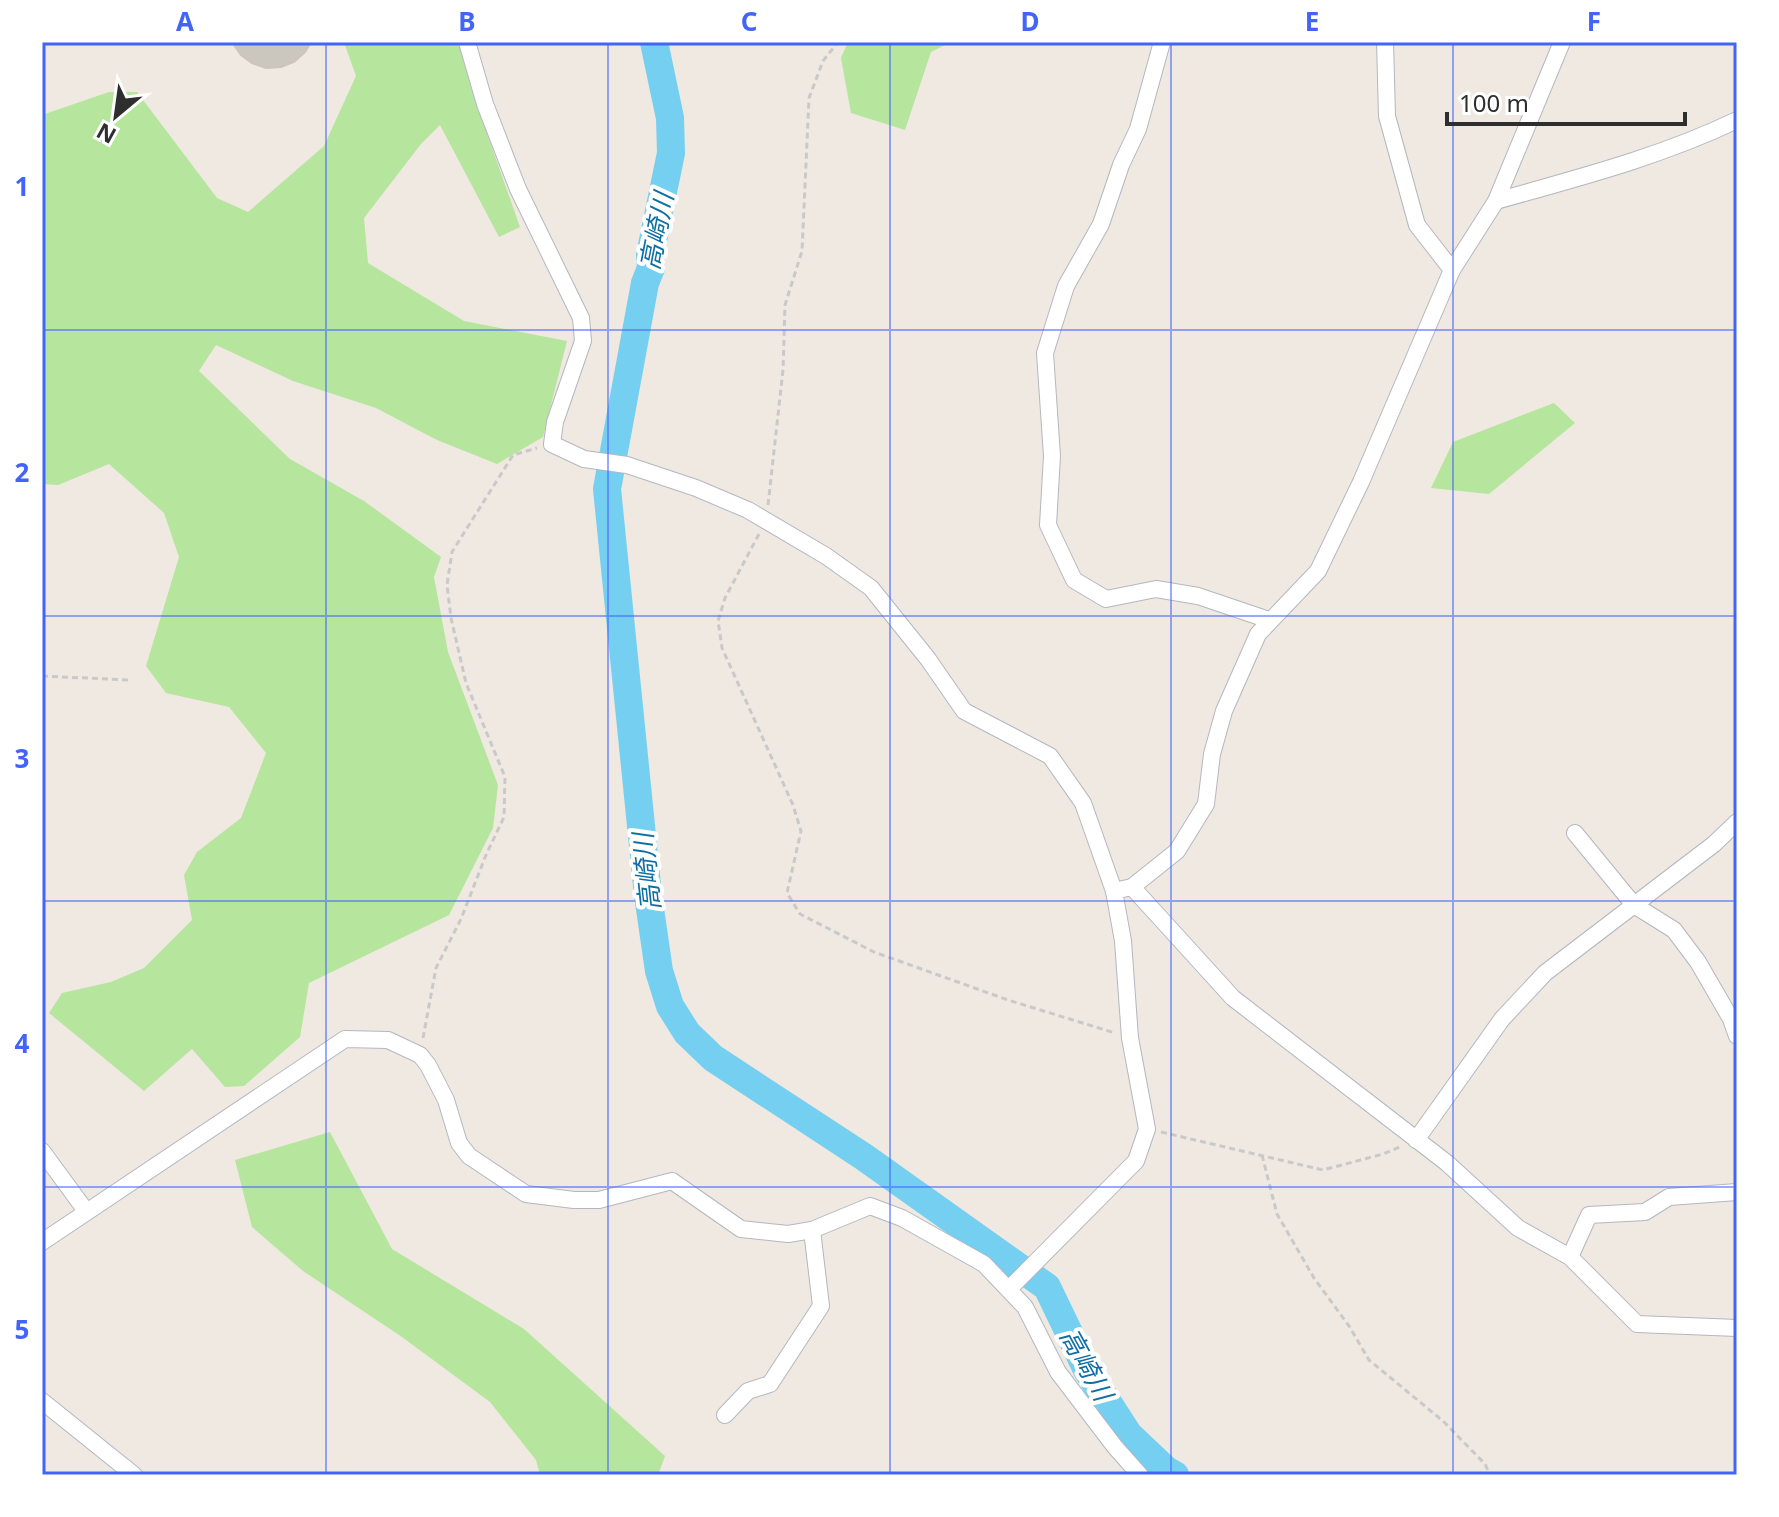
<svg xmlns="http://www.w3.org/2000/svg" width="1779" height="1517" viewBox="0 0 1779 1517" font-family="'Noto Sans','Noto Sans JP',sans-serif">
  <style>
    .green { fill: #b6e59e }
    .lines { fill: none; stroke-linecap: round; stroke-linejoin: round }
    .river { stroke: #75cff0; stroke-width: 28 }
    .building { fill: #cbc7bf; stroke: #cbc5ba; stroke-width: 2 }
    .minor-casing { stroke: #b4b7c1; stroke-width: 18 }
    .path { stroke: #c9c9c9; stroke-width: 3; stroke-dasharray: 6 4; stroke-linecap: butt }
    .minor { stroke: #fff; stroke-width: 16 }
    .grid { fill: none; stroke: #4264fb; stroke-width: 2; stroke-opacity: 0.55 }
    .labels { text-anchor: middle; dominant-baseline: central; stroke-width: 8; stroke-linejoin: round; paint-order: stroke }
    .water-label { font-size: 26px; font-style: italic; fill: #0d6fa3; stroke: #fff }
    .neatline { fill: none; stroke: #4264fb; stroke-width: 3 }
    .grid-label { font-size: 26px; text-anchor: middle; font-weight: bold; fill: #4264fb }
  </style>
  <rect width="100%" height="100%" fill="#efe9e1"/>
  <g class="green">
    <polygon points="344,42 459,42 471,88 520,227 499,237 440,125 421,144 364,218 368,263 464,321 567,341 543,437 497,464 437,440 376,408 293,381 216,345 199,371 290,459 364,501 441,557 434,577 448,652 498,785 493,828 449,915 309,983 300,1037 244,1086 225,1087 192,1049 144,1091 49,1013 62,993 111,982 144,968 192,920 184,875 197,852 241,818 266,753 229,707 166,693 146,666 179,557 164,513 109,464 58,485 42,484 42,115 109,92 137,92 217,198 248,212 324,146 356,76"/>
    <polygon points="848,42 951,42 931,52 905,130 851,113 841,58"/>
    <polygon points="1554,403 1575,423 1489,494 1431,488 1453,442"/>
    <polygon points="330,1132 392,1249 524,1329 665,1456 658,1475 540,1475 536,1460 490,1402 402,1337 303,1271 252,1227 235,1160"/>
  </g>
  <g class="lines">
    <polyline class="river" points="654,42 670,118 671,153 650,255 651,268 645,283 607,489 648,895 659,971 670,1006 687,1033 713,1058 864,1157 1047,1287 1087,1370 1129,1435 1166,1470 1175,1475"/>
  </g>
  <polygon class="building" points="232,42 311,42 305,52 294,62 281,67 266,68 252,63 241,55"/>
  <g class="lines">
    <g class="minor-casing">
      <g id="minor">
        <polyline points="467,42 485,104 518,189 581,318 583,341 555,422 552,444 584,459 627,465 696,488 748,510 826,556 871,588 928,659 964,711 1050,756 1083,803 1114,891 1123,941 1130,1038 1147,1129 1136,1161 1009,1289"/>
        <polyline points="1162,42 1138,129 1121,165 1101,224 1066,286 1045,353 1052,456 1048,525 1074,580 1106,599 1156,589 1198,596 1269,620"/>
        <polyline points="1385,42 1387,116 1417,225 1452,270"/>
        <path d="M1496,201C1577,178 1660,157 1737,120"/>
        <polyline points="1575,833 1634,905 1674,930 1698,962 1731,1019 1737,1036"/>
        <polyline points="1132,887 1233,998 1447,1163 1518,1228 1570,1257 1637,1324 1737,1328"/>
        <polyline points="1114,891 1132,887 1177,851 1206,804 1212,754 1224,711 1258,634 1318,571 1361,482 1452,270 1496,201 1562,42"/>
        <polyline points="1416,1140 1502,1019 1545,973 1714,844 1737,822"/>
        <polyline points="42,1151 86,1211"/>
        <polyline points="42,1242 345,1039 388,1040 420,1055 428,1065 446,1100 459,1143 469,1156 526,1194 574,1200 599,1200 672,1181 741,1229 788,1234 812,1230 870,1206 902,1218 984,1264 1025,1307 1058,1372 1115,1447 1140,1475"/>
        <polyline points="1570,1257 1589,1215 1645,1212 1669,1197 1737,1192"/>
        <polyline points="42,1401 134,1475"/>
        <polyline points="725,1415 748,1391 770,1384 821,1306 812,1230"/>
      </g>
    </g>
    <g class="path">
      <polyline points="768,505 783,370 785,305 802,251 809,98 823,61 838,42"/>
      <polyline points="759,534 725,598 718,621 722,648 793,805 801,831 787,893 800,914 874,952 1008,1000 1115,1033"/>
      <polyline points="42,676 129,680"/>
      <polyline points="423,1038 436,968 461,919 486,855 504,817 505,777 466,683 451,618 447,585 452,552 513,455 537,448"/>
      <polyline points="1161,1132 1323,1170 1383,1154 1402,1146"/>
      <polyline points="1262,1155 1277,1214 1314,1278 1349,1326 1369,1360 1443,1421 1485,1464 1490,1475"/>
    </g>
    <use href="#minor" class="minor"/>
  </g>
  <path class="grid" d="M326,42V1475M608,42V1475M890,42V1475M1171,42V1475M1453,42V1475M42,330H1737M42,616H1737M42,901H1737M42,1187H1737"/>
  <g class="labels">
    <g class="water-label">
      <text transform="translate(656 231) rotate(-79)">高崎川</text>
      <text transform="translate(646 872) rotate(-96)">高崎川</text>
      <text transform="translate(1087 1364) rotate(61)">高崎川</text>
    </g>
  </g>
  <rect width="1779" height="1517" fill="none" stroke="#ffffff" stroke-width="88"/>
  <g transform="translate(116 116) rotate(209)" stroke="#ffffff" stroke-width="6" paint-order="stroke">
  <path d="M0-6L14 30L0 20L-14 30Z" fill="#2e2e2e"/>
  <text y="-12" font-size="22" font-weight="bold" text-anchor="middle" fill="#2e2e2e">N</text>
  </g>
  <path d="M1447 112v12h238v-12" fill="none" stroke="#2e2e2e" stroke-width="4"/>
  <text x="1459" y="112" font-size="24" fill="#2e2e2e" stroke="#ffffff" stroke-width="6" paint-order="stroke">100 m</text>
  <rect x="44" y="44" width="1691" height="1429" class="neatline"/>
  <g class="grid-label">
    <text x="185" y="31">A</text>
    <text x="467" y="31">B</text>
    <text x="749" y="31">C</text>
    <text x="1030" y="31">D</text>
    <text x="1312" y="31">E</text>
    <text x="1594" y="31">F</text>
    <text x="22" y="196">1</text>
    <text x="22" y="482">2</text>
    <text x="22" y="768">3</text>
    <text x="22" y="1053">4</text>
    <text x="22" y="1339">5</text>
  </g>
</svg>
